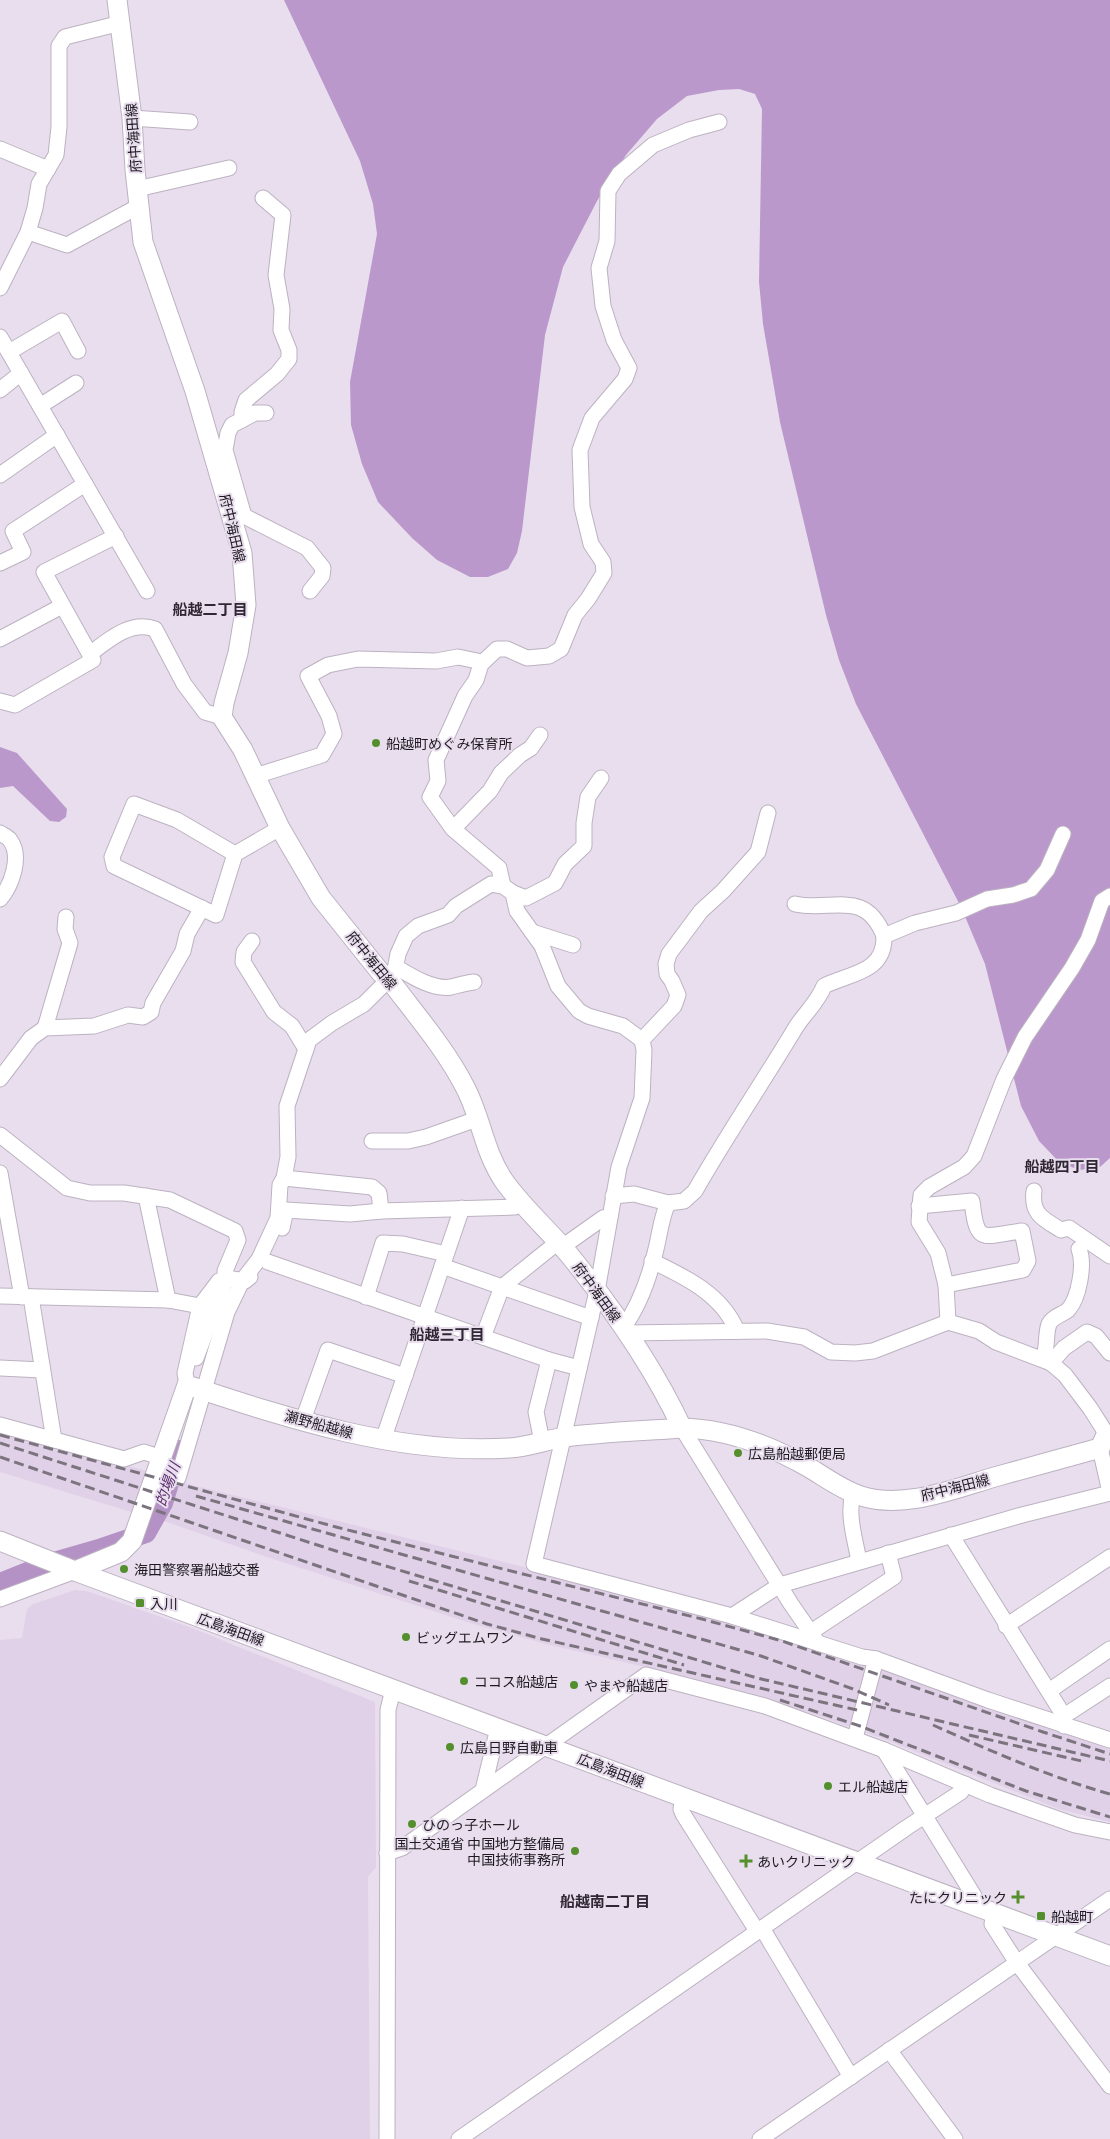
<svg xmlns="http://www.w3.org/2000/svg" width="1110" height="2139" viewBox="0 0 1110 2139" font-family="Barlow,'Noto Sans JP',sans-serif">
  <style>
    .built { fill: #e1d1e8 }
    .forest { fill: #bb98cb }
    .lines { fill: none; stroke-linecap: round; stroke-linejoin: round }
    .river { stroke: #b592c5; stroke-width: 20 }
    .minor-casing { stroke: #bcb2c1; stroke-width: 17 }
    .major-casing { stroke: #bcb2c1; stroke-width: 21 }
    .minor { stroke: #fff; stroke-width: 15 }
    .major { stroke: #fff; stroke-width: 19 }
    .rail { stroke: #7b747e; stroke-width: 3; stroke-dasharray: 10 5; stroke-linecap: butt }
    .poi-dot { fill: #548f2d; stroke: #e9deee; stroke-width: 2 }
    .labels { text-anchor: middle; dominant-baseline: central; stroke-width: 4; stroke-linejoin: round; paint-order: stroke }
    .street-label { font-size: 14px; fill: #1e1a20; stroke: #e9deee }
    .poi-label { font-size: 14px; fill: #1e1a20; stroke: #e9deee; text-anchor: start }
    .neighbourhood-label { font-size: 15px; font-weight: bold; fill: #2f2733; stroke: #e9deee }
    .water-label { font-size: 15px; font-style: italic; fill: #5b2f6d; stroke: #e9deee }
  </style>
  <rect width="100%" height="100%" fill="#e9deee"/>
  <g class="built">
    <polygon points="0,1429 164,1476 151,1518 0,1472"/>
    <polygon points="176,1481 532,1569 729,1620 867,1662 1110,1747 1110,1822 1059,1809 886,1740 814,1714 688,1677 550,1645 470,1623 267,1557 164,1521"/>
    <polygon points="75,1590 87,1591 192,1628 375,1702 376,1867 368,1877 370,2139 0,2139 0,1640 22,1638 26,1614 28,1608 33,1604"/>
  </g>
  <g class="forest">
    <polygon points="284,0 1110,0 1110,1158 1100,1167 1080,1170 1060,1163 1039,1141 1021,1106 985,964 961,907 856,704 839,660 826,615 780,422 763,324 759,282 762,109 755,94 739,89 719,90 687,96 657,119 626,155 597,201 563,267 545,335 522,531 517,553 508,569 488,577 470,577 437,560 412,538 378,502 362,464 351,425 350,382 377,234 373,204 360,161"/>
    <polygon points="0,747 17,753 67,809 66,817 59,822 50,821 13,786 0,788"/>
  </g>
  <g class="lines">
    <polyline class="river" points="0,1583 50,1563 102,1548 146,1533 163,1503 179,1450"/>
    <g class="minor-casing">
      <g id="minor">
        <polyline points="132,118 190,122"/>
        <polyline points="0,149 48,169"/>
        <polyline points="137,189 229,168"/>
        <polyline points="28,232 67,245 139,206"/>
        <polyline points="0,288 28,232 35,208 39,184 56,155 59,127 59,46 65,37 121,23"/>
        <polyline points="0,337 147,591"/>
        <polyline points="9,352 62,321 78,351"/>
        <polyline points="0,390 21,373"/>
        <polyline points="40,406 76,383"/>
        <polyline points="242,420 242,412 246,400 277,374 289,359 289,350 281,330 282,309 276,275 283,215 263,198"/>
        <polyline points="0,475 57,435"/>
        <polyline points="244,516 307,548 323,568 322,576 310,591"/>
        <polyline points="233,518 244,516 225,450 228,433 232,425 255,413 266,413"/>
        <polyline points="0,563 23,552 13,531 85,484"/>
        <polyline points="0,639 62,606"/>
        <path d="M90,654C108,640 131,620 155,629L184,684L205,712L222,717"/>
        <polyline points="0,701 15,705 93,660 44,572 116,536"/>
        <polyline points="255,776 322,755 334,734 329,716 308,676 328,665 358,659 436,661 458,657 482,662"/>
        <polyline points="453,829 490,791 501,773 520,755 531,748 540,735"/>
        <path d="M0,833C3,835 8,837 10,840C22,856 12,885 0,899"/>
        <polyline points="235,854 177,820 134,804 112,857 114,866 216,915 235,854 280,828"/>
        <polyline points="503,886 499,868 453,829 430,797 438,781 436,760 465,696 476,680 481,664 497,649 507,649 527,658 549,656 561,649 575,615 588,599 604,573 603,562 591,544 582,507 580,450 592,418 625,379 629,368 614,340 603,306 599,268 607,241 608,191 619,174 653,145 689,130 719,122"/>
        <polyline points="513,893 526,898 555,883 565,864 584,846 584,823 588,797 601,778"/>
        <path d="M795,904C832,912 865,888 884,936"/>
        <polyline points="532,932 573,945"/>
        <polyline points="252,941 244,952 243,962 274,1012 292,1026 306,1049"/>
        <path d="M396,967C411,976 433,990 451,987C459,985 465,983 474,982"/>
        <polyline points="45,1028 70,943 65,929 66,917"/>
        <polyline points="642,1040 674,1006 678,995 672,981 667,974 666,964 669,954 701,911 723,891 758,852 768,813"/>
        <polyline points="0,1079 31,1038 45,1028 94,1026 128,1015 143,1017 151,1012 153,1003 183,951 187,934 202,908"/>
        <polyline points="0,1135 67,1188 90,1193 124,1193 170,1200 235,1231 238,1240 225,1271 226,1278 196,1358"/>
        <polyline points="372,1141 408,1141 426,1137 477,1119"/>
        <polyline points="0,1173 22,1297"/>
        <polyline points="284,1178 372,1187 379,1193 381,1211"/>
        <path d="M1034,1191C1031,1214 1043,1219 1061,1230L1069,1228L1110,1256"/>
        <polyline points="146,1196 168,1300"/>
        <polyline points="613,1196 634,1194 668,1203"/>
        <path d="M919,1206L972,1201C977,1246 982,1236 1022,1231L1028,1261L1023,1270L946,1285"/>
        <polyline points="282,1228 286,1210 350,1214 381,1211 515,1207 522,1202"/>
        <polyline points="562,1247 603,1218 610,1217"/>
        <path d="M652,1261C685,1277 722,1294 737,1331"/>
        <polyline points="268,1262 549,1360 579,1368"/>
        <polyline points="442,1266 591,1318"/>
        <polyline points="0,1296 168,1300 200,1306"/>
        <polyline points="31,1297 54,1440"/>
        <polyline points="366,1297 383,1243 403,1244 446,1254"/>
        <polyline points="948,1322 946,1285 938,1253 919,1222 921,1195 929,1187 964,1167 974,1156 1004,1079 1025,1037 1072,968 1088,940 1102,901 1110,896"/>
        <path d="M623,1328C639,1306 650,1275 656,1249C660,1233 661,1218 668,1203L684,1201L695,1191C727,1135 763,1082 796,1027C805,1013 818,1002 824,986C850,973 885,973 884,936L915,923L956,913L987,899L1013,895L1031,889L1047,870L1063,834"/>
        <polyline points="627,1333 767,1331 804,1337 831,1352 855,1353 873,1351 948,1322 979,1331 996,1342 1051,1363 1065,1375 1090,1408 1104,1430 1106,1435"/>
        <polyline points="483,1337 502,1287 558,1242"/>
        <path d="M1043,1359C1048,1348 1045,1335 1049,1324C1053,1316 1062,1315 1068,1310C1079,1298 1085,1264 1079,1249"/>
        <polyline points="1051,1363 1064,1348 1087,1332 1096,1336 1110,1353"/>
        <polyline points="0,1368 42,1370"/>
        <polyline points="187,1385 185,1373 200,1306 219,1281 226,1278 245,1281 250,1277"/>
        <polyline points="303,1420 328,1350 405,1376"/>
        <polyline points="0,1425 124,1459 144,1452 162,1458"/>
        <polyline points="682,1428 791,1604 818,1643"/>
        <polyline points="383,1440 462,1208"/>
        <polyline points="542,1442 536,1412 549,1360"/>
        <polyline points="1100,1448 1110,1492"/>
        <polyline points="178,1478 227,1312 242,1281 259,1259 278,1218 280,1185 284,1178 288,1157 287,1106 309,1040 332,1023 364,1004 389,979 395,970 398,954 406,936 418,926 448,915 456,906 491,884 503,886 513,893 517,911 542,946 558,986 579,1011 588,1016 623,1026 642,1040 644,1050 642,1098 619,1167 597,1291 534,1564 732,1616 862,1657 876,1659 988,1700 1110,1740"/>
        <path d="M853,1493C847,1515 855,1539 859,1561"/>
        <polyline points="951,1535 1064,1716 1064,1726"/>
        <polyline points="0,1599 75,1571"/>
        <polyline points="732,1616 780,1585 1022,1515 1110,1493"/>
        <polyline points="1006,1626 1110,1557"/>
        <polyline points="811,1632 894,1577 888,1553"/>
        <polyline points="1049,1691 1110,1649"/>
        <polyline points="1064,1716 1110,1686"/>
        <polyline points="855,1738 876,1659"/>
        <polyline points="884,1750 974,1896 971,1904"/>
        <polyline points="483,1790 498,1728"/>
        <polyline points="683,1797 681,1809 683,1814 757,1931"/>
        <polyline points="387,1853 402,1848 646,1675 765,1706 884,1750 990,1795 1075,1825 1110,1832"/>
        <polyline points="994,1913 992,1924 1017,1963 1110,2086"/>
        <polyline points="762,1928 851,2077"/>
        <polyline points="889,2050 955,2139"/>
        <polyline points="387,2139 388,1710 393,1689"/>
        <polyline points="459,2139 906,1828 961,1792 965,1784"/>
        <polyline points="760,2139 1110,1899"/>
      </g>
    </g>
    <g class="major-casing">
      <g id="major">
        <path d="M117,0L132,118L135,170L143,242L195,391L242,553L246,605L238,653L224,703L222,717L243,750L280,828L321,898L381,973L389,979C415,1014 445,1048 465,1087C481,1117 484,1152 504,1181C523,1208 550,1231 571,1257C613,1309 654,1368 682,1428"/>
        <polyline points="0,1541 75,1571 1110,1956"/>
        <path d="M75,1571L121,1552L132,1541L187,1385C290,1419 400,1455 509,1448C528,1447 546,1440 565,1437C604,1432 643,1431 682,1428C727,1429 769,1445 808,1467C825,1477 842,1490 861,1496C905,1510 956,1488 998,1476C1032,1467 1066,1457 1100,1448L1106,1435H1110"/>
      </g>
    </g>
    <use href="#minor" class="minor"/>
    <use href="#major" class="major"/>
    <g class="rail">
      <polyline points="0,1435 336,1527 702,1619 782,1641 1043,1732 1110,1754"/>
      <polyline points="0,1443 336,1551 757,1678 1110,1761"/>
      <polyline points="0,1457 487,1624 542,1639 857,1710"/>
      <polyline points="196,1496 761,1656 853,1689 889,1705"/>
      <polyline points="409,1581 684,1665"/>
      <polyline points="780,1700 860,1726 1026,1791 1110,1817"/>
      <path d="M933,1725C991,1751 1049,1777 1110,1794"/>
      <polyline points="969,1735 1086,1762"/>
    </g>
  </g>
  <g class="poi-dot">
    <circle cx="376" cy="743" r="5"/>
    <circle cx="738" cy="1453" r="5"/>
    <circle cx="124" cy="1569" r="5"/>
    <rect x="135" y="1598" width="10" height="10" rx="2.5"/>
    <circle cx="406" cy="1637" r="5"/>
    <circle cx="464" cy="1681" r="5"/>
    <circle cx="574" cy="1685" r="5"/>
    <circle cx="450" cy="1747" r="5"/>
    <circle cx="828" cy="1786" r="5"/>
    <circle cx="412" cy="1824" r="5"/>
    <circle cx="575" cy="1851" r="5"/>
    <path d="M743.5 1853.5h5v5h5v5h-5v5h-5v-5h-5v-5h5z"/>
    <path d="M1015.5 1889.5h5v5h5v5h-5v5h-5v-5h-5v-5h5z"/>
    <rect x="1036" y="1911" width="10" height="10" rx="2.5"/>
  </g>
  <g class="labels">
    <g class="street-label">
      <text transform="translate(133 138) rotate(-94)">府中海田線</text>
      <text transform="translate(233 528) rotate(77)">府中海田線</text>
      <text transform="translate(372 960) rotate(51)">府中海田線</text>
      <text transform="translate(597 1292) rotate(54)">府中海田線</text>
      <text transform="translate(319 1424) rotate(15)">瀬野船越線</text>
      <text transform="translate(955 1487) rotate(-14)">府中海田線</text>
      <text transform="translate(231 1629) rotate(20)">広島海田線</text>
      <text transform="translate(611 1770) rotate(21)">広島海田線</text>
    </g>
    <g class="poi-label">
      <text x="386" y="743">船越町めぐみ保育所</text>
      <text x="748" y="1453">広島船越郵便局</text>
      <text x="134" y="1569">海田警察署船越交番</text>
      <text x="150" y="1603">入川</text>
      <text x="416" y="1637">ビッグエムワン</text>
      <text x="474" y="1681">ココス船越店</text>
      <text x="584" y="1685">やまや船越店</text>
      <text x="460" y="1747">広島日野自動車</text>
      <text x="838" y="1786">エル船越店</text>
      <text x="422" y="1824">ひのっ子ホール</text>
      <text x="565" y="1843" text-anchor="end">国土交通省 中国地方整備局<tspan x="565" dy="16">中国技術事務所</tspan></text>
      <text x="757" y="1861">あいクリニック</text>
      <text x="1007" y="1897" text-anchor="end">たにクリニック</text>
      <text x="1051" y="1916">船越町</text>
    </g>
    <g class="neighbourhood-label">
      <text x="210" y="609">船越二丁目</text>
      <text x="1062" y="1166">船越四丁目</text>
      <text x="447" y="1334">船越三丁目</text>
      <text x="605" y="1901">船越南二丁目</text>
    </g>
    <g class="water-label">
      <text transform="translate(167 1484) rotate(-70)">的場川</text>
    </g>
  </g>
</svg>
